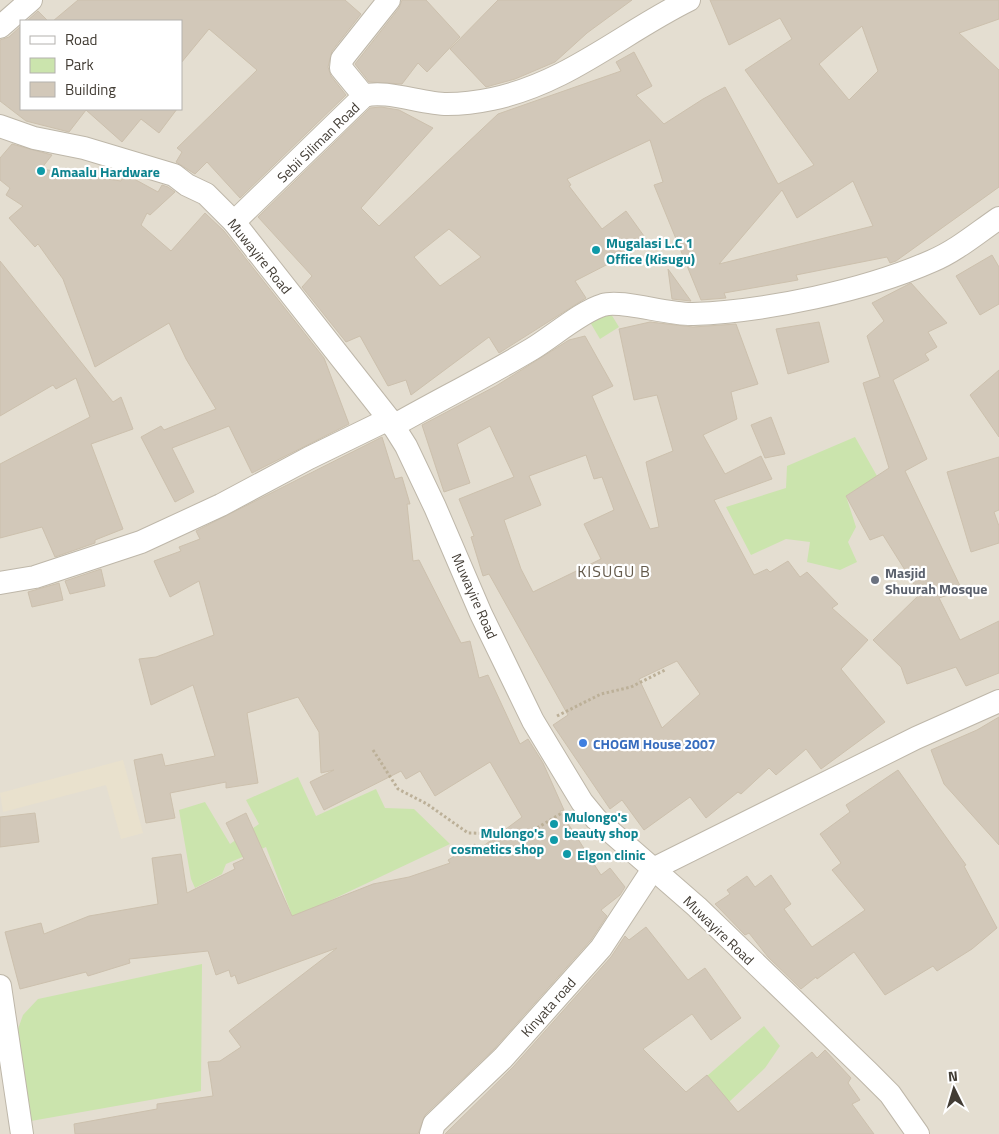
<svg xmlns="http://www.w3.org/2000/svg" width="999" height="1134" viewBox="0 0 999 1134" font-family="'Titillium Web',sans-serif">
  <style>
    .residential { fill: #e4ded1; fill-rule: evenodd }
    .education { fill: #e9e1cd }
    .green { fill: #cbe4ad }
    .building { fill: #d2c8b9; stroke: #ccc0ad; fill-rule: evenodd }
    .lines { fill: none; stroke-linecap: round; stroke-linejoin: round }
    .minor-casing { stroke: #beb7a9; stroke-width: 24 }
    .path { stroke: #bcb098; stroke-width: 3; stroke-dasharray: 2.5 2.5; stroke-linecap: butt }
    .minor { stroke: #fff; stroke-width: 22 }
    .culture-dot { fill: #0f9aa8; stroke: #fff; stroke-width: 2 }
    .worship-dot { fill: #6b7280; stroke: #fff; stroke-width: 2 }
    .shop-dot { fill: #3f7fe0; stroke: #fff; stroke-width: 2 }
    .labels { text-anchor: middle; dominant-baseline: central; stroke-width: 4.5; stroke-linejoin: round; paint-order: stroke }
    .street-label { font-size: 14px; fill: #423c34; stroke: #fff }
    .culture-label { font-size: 14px; font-weight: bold; fill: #0d838f; stroke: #fff; text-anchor: start }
    .worship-label { font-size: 14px; font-weight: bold; fill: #5b616d; stroke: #fff; text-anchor: start }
    .shop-label { font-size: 14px; font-weight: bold; fill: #366cbe; stroke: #fff; text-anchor: start }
    .quarter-label { font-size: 16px; letter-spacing: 1px; fill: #645a4b; stroke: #fff }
  </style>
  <rect width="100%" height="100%" fill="#f1ece3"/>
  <path class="residential" d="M0,0H999V1134H0ZM21,21H181V109H21Z"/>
  <polygon class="education" points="123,760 143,833 121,839 106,785 3,812 0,793"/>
  <g class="green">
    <polygon points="606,306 619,327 600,339 587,317"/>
    <polygon points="855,437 877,476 846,496 856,527 848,542 857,562 840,570 807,562 810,542 786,539 751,555 726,507 786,488 787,466"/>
    <polygon points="298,777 316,816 376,789 385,808 414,809 450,844 293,918 266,847 226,864 222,874 195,888 191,879 179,810 205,802 230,844 259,824 246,800"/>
    <polygon points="202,964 201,1091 31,1121 18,1029 23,1015 38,999"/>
    <polygon points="764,1026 780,1046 765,1068 729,1102 707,1076"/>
  </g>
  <g class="building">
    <polygon points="78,0 345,0 361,14 332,51 328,67 331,76 346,95 240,198 207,162 195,174 176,162 182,152 177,148 257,70 209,29 181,63 181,21 53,21"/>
    <polygon points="402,0 426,0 460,37 427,72 418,63 402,84 369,82 355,64 399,8"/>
    <polygon points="498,0 632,0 587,33 555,62 515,79 486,87 450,49"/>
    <path d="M710,0H999V19L959,33L999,70V187L896,261L890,263L887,257L796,275L798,280L724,293L726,298L701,300L654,185L663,182L650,140L567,179L571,185L569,186L602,229L626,211L649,243L575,281L586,298L499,353L489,337L411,395L406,380L388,386L360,336L346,342L302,287L312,276L258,217L370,108L381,107L399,110L433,128L361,208L379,226L498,114L621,71L616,62L634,52L652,86L636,95L664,124L703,99L725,87L778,184L814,165L745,70L792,39L780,18L729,45ZM862,26L878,71L849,100L819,64ZM853,181L873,226L719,264L782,190L797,218ZM449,229L481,257L440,286L414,257Z"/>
    <polygon points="38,11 48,21 27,21"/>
    <polygon points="21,26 21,109 177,109 159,133 141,119 122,142 86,110 69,132 26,121 0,101 0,40 9,37"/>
    <polygon points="12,144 52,155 41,169 121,181 125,174 158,192 162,185 168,187 175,192 150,215 147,213 141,225 171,251 205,213 224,231 324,358 349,424 252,473 229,426 172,448 194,492 175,502 141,437 161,426 164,430 216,409 186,359 169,323 95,367 63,279 38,244 35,247 9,218 23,206 6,195 10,188 0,180 0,158"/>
    <polygon points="992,255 999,267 999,304 980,315 956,276"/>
    <polygon points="0,261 113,402 121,397 133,429 91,444 123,529 95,540 95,543 55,557 42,527 0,538 0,464 90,417 76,378 56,389 53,385 0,416"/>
    <polygon points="668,269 691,301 672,299"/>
    <polygon points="911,283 947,323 928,332 937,347 925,354 929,360 893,380 927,459 905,471 962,590 939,598 960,640 999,621 999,673 966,686 956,667 907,684 901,667 873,640 920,594 883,535 870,540 846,496 889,468 863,383 880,377 867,336 884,321 872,303"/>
    <path d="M650,322L693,327L736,324L758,384L731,392L737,419L703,435L725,474L761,456L772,479L714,500L754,575L767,569L770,572L788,561L800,577L807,572L838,604L832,608L868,640L841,669L885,722L821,769L806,749L776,775L769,768L741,794L738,792L706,818L690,797L644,830L622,800L610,809L553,725L568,715L489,574L483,576L471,537L474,536L459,499L514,477L490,426L457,444L470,483L444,492L422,425L496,386L569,340L585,336L613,386L592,396L650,529L659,527L646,462L673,451L657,395L634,400L619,329ZM586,455L594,479L602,477L614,510L584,524L601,559L533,592L521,569L504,520L541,505L529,476ZM677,661L700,694L662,728L639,679Z"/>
    <polygon points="819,322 829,362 788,374 776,329"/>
    <polygon points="999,370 999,437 970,395"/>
    <polygon points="771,417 785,454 765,458 751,425"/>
    <polygon points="382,437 395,479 402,477 410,504 407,504 413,561 419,560 461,643 470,641 479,678 488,675 520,744 528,739 543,763 564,810 560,811 601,875 610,868 625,887 620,895 601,910 607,916 591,940 494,1049 425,1115 418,1134 75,1134 74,1124 157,1109 157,1104 213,1096 208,1062 220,1061 241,1047 229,1031 337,948 238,984 235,975 231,977 229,970 216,975 208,951 129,959 130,963 88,976 86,972 20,989 5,932 41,923 44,934 89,916 158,904 152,858 181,854 187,893 235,869 233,864 244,859 226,823 246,813 292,916 373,884 409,877 450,863 448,860 475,844 478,850 522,817 490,762 435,796 420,771 406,779 401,771 324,810 310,782 334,770 321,773 319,732 298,697 247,713 258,783 226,788 226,782 170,793 175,818 146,823 134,760 162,754 165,766 215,756 193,685 151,705 139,659 156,657 214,635 199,581 170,597 154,561 181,551 179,547 200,539 196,531"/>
    <polygon points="999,457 999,510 994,512 999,526 999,543 971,552 947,472"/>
    <polygon points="101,569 105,586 70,594 65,581"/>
    <polygon points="59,583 63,600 32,607 28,592"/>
    <polygon points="999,717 999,845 944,784 931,750 977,730"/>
    <polygon points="898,770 966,865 964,866 997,928 972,949 937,971 933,966 885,995 854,952 817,979 816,977 801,989 768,957 749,933 745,935 715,904 730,894 727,890 747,876 755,887 771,875 791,904 784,909 812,947 865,910 832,870 841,863 820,834 850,812 846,805"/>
    <polygon points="35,813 39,842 0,847 0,817"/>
    <polygon points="646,927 688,980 705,968 741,1018 711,1040 692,1014 643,1049 686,1092 707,1075 738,1112 812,1052 817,1058 825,1050 851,1078 848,1083 860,1100 852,1104 874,1134 445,1134 513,1067 611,957 625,936 629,940"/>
  </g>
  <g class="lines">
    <g class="minor-casing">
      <g id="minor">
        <polyline points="0,27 31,0"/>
        <polyline points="364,96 341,68 342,59 389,0"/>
        <polyline points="0,126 34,138 84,148 174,175 187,185 206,194 234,222 389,419 406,446 435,507 481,614 533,721 582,802 596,819 697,907 868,1072 890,1094 918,1134"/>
        <path d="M234,222L364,96C384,89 423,104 447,104C462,104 478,102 492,99C568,83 622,33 689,0"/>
        <path d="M393,426C439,400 487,376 532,349C552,337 582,311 603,305C621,299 668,315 693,314C767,311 864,291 932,261C956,251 977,233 999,218"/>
        <polyline points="0,583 35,577 141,542 221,505 309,458 389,419"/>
        <polyline points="0,986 22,1134"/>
        <polyline points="431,1134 434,1124 503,1058 601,948 653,869 916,738 999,701"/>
      </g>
    </g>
    <g class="path">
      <polyline points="557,716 601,694 631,687 665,670"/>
      <polyline points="373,750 398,789 427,804 468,833 527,834 562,813"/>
    </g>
    <use href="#minor" class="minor"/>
  </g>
  <g class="culture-dot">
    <circle cx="41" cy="171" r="5"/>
    <circle cx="596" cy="250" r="5"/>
    <circle cx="554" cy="824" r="5"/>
    <circle cx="554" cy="840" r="5"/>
    <circle cx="567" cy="854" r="5"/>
  </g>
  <circle class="worship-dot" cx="875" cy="580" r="5"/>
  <circle class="shop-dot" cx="583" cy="743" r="5"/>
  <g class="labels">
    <g class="street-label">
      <text transform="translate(318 142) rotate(-44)">Sebii Siliman Road</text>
      <text transform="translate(260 256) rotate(51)">Muwayire Road</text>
      <text transform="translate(475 596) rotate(66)">Muwayire Road</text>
      <text transform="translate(719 930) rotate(44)">Muwayire Road</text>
      <text transform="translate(548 1007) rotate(-48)">Kinyata road</text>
    </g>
    <g class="culture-label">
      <text x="51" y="171">Amaalu Hardware</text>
      <text x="606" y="242">Mugalasi L.C 1<tspan x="606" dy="16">Office (Kisugu)</tspan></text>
      <text x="564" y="816">Mulongo's<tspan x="564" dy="16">beauty shop</tspan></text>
      <text x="544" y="832" text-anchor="end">Mulongo's<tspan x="544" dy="16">cosmetics shop</tspan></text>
      <text x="577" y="854">Elgon clinic</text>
    </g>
    <g class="worship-label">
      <text x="885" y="572">Masjid<tspan x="885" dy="16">Shuurah Mosque</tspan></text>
    </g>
    <g class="shop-label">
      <text x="593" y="743">CHOGM House 2007</text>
    </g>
    <g class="quarter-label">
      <text x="614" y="571">KISUGU B</text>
    </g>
  </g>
  <rect x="20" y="20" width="162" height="90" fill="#ffffff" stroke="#b3b1ae"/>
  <rect x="30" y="36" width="25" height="8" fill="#ffffff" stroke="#b3b1ae"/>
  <text x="65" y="45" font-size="15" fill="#423c34">Road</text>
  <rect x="30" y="58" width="25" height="15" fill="#cbe4ad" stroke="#b3b1ae"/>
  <text x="65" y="70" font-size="15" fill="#423c34">Park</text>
  <rect x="30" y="82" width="25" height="15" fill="#d2c8b9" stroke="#b3b1ae"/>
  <text x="65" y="95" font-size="15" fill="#423c34">Building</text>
  <g transform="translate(954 1089) rotate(355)" stroke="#ffffff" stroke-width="4" paint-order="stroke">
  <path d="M0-4L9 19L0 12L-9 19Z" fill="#423c34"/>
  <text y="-8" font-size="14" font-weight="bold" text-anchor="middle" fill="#423c34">N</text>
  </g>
</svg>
